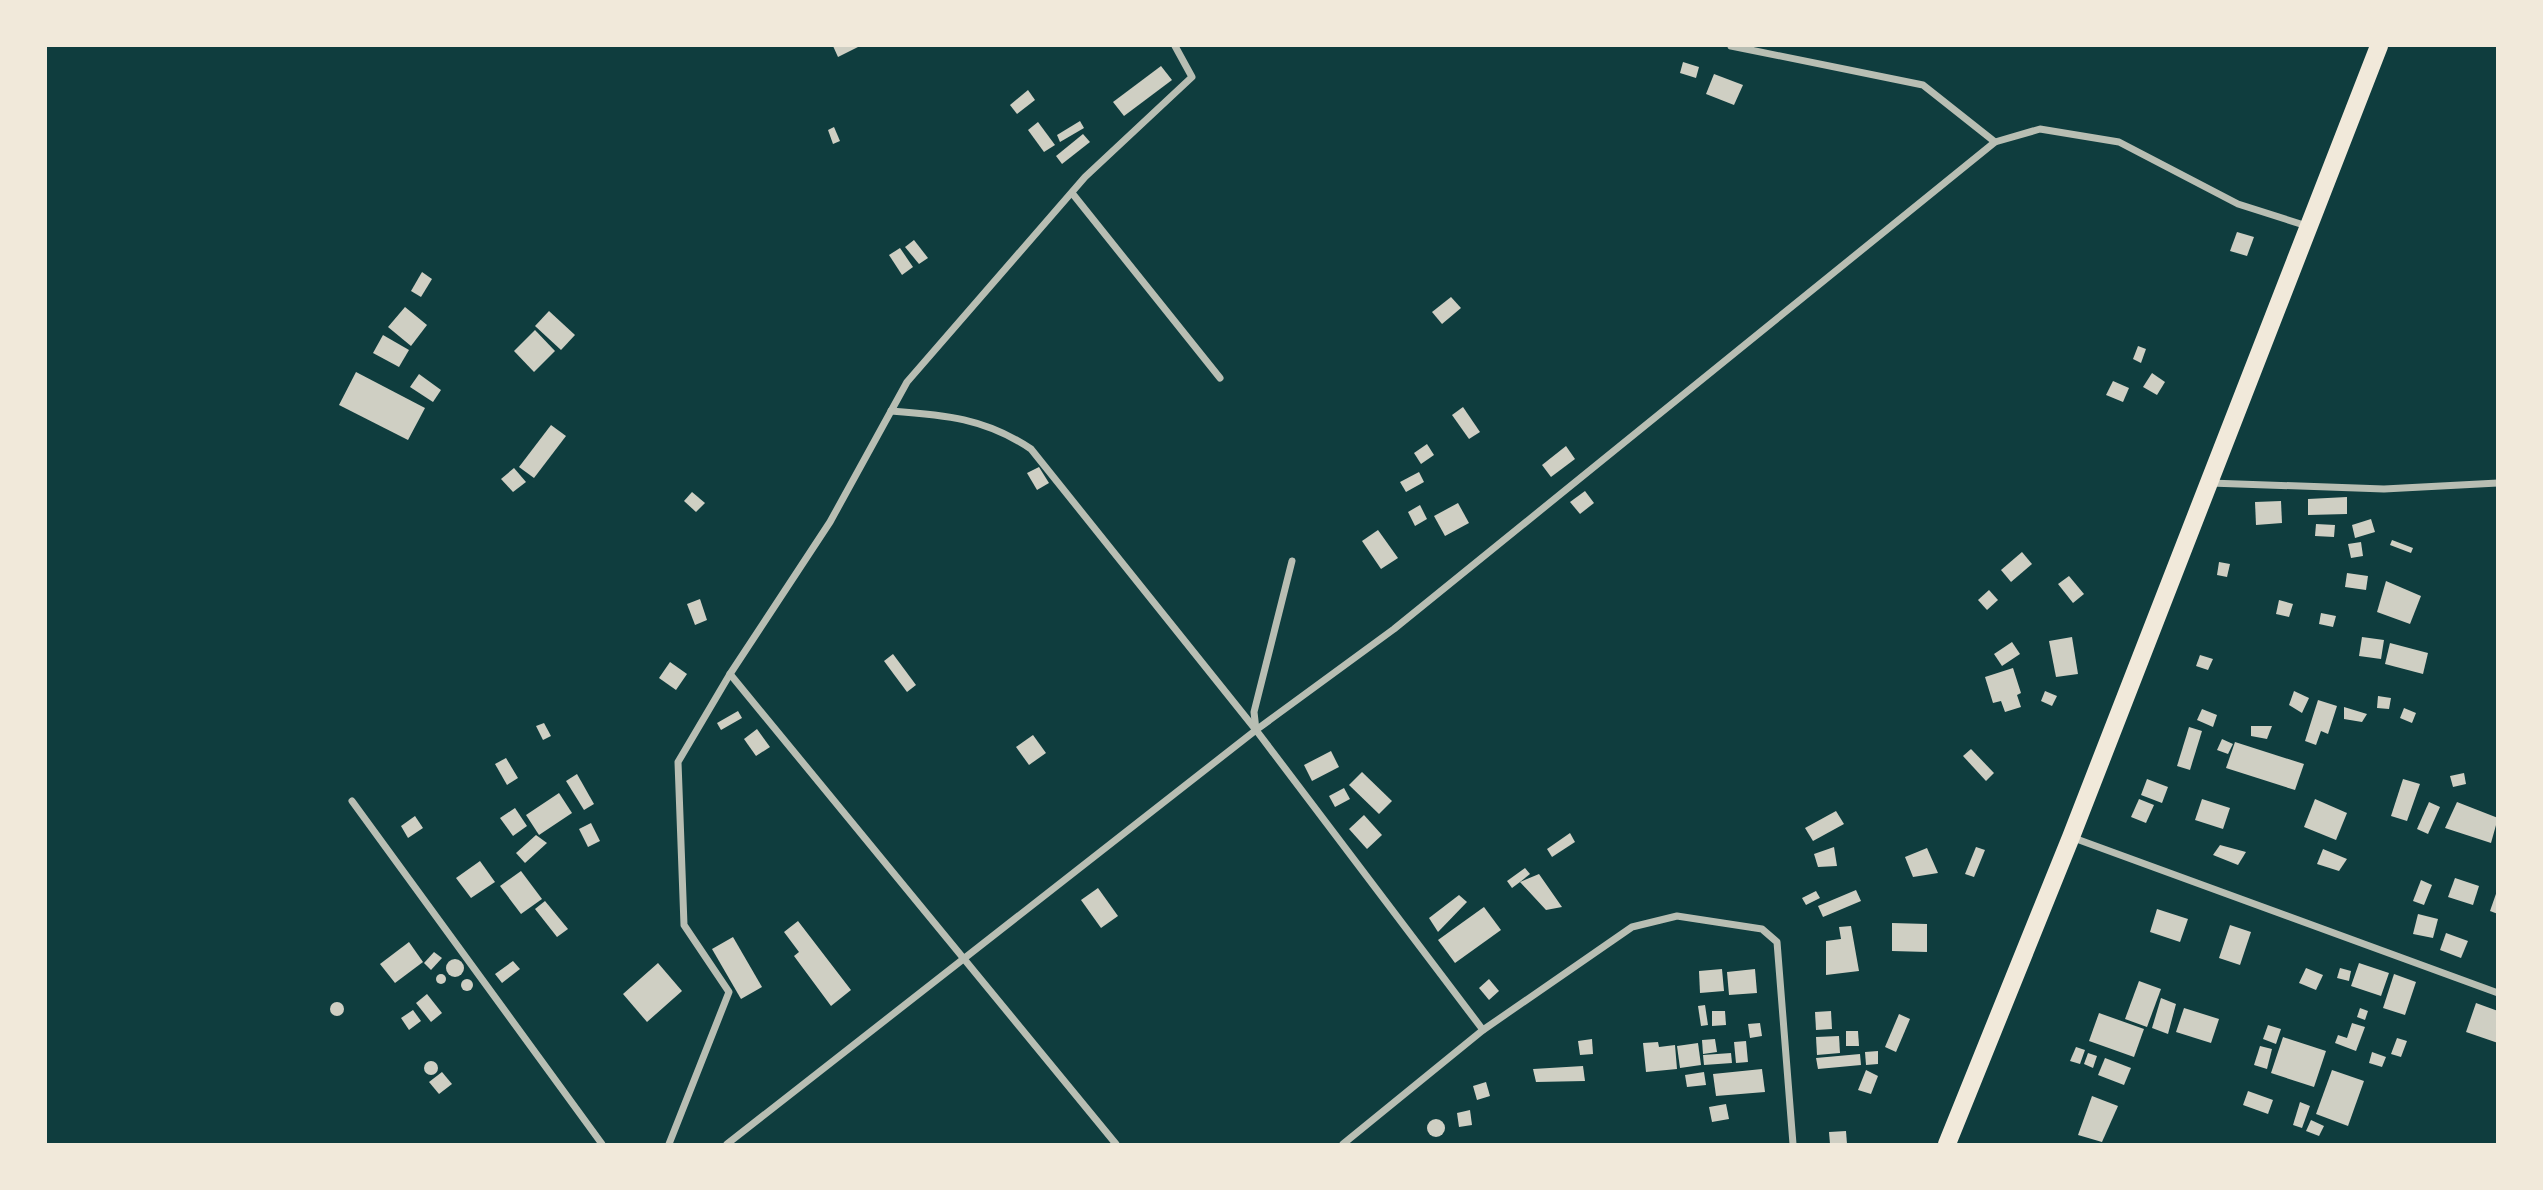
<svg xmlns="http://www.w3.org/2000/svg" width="2543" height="1190" viewBox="0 0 2543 1190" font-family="Lato,sans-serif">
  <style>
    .building { fill: #cfcfc3 }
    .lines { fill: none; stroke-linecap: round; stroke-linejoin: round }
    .minor { stroke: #b8beb3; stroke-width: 7 }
    .primary { stroke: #f1e9da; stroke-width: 18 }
  </style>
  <rect width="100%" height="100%" fill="#0f3d3e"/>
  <g class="building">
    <polygon points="833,46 860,46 838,57"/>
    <polygon points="1683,62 1699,67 1696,78 1680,73"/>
    <polygon points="1161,66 1172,80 1124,116 1113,102"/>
    <polygon points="1714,74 1743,85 1734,105 1706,94"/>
    <polygon points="1028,90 1035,100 1017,114 1010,105"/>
    <polygon points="1080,121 1084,128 1060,142 1057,135"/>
    <polygon points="1038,122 1055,145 1044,152 1028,130"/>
    <polygon points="834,127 840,141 833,144 828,130"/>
    <polygon points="1083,134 1090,142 1062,164 1056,156"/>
    <polygon points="2237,232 2254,237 2247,256 2230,251"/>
    <polygon points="914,240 928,258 919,264 905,247"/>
    <polygon points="900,248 913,267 902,275 889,255"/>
    <polygon points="422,272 432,279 421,297 411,291"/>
    <polygon points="1451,297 1461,308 1442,324 1432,312"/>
    <polygon points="405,307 427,325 411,346 388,327"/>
    <polygon points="549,311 575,335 561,350 535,326"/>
    <polygon points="535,330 555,351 534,372 514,351"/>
    <polygon points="383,335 409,350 399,367 373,353"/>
    <polygon points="2138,346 2146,349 2141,363 2133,359"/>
    <polygon points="356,372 425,408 408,440 339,405"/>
    <polygon points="2152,373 2165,382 2157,395 2143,387"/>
    <polygon points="419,374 441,390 433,402 410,387"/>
    <polygon points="2113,381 2129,388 2123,402 2106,395"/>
    <polygon points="1463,407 1480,432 1469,439 1452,415"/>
    <polygon points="551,425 566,436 534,478 519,467"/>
    <polygon points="1427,444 1434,455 1421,464 1414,453"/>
    <polygon points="1566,446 1575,459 1551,477 1542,465"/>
    <polygon points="1039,467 1049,483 1037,490 1027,473"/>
    <polygon points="514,468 526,482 513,492 501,479"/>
    <polygon points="1419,472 1424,482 1406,492 1400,482"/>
    <polygon points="1585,491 1594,503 1580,514 1570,502"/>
    <polygon points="692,492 705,503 696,512 684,501"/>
    <polygon points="2347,497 2347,514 2308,515 2308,499"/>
    <polygon points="2281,501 2282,523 2256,525 2255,502"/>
    <polygon points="1458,503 1469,523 1445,536 1434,516"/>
    <polygon points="1420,505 1427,519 1415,526 1408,512"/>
    <polygon points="2371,519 2375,532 2355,538 2352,525"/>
    <polygon points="2316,524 2335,525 2334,537 2315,536"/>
    <polygon points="1378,530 1398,558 1381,569 1362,541"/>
    <polygon points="2392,540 2413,548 2411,553 2390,545"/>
    <polygon points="2361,542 2363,556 2351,558 2348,544"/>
    <polygon points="2022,552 2032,564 2011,582 2001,570"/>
    <polygon points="2219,562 2230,564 2227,577 2217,575"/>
    <polygon points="2347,573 2368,576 2366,590 2345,587"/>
    <polygon points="2069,576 2084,594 2073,603 2058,584"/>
    <polygon points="2386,581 2421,596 2410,624 2377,612"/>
    <polygon points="1989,590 1998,600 1987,610 1978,600"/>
    <polygon points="700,599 707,620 695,625 687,604"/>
    <polygon points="2279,600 2293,604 2289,617 2276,614"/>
    <polygon points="2321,613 2336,616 2333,627 2319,624"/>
    <polygon points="2072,637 2078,674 2056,677 2049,641"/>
    <polygon points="2362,637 2384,640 2381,659 2359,656"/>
    <polygon points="2012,642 2020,654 2002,666 1994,654"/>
    <polygon points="2390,643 2428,653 2423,674 2385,664"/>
    <polygon points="893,654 916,685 907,692 884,661"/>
    <polygon points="2200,655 2213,659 2208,670 2196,666"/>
    <polygon points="670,662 687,674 676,690 659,678"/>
    <polygon points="2013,668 2021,693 2017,695 2021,707 2005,712 2001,701 1993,703 1985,677"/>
    <polygon points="2045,691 2057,696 2052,706 2041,701"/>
    <polygon points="2294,691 2309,698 2302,713 2289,705"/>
    <polygon points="2378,696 2391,698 2389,709 2377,708"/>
    <polygon points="2318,700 2337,706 2328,734 2321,731 2316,745 2305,741"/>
    <polygon points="2344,707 2367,714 2362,722 2344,719"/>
    <polygon points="2404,708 2416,713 2412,723 2400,718"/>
    <polygon points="2202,709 2217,715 2213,727 2197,720"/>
    <polygon points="738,711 742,718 721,730 717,723"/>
    <polygon points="544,723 551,736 543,740 536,726"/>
    <polygon points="2251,726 2272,726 2267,739 2251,736"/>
    <polygon points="2189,727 2202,731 2190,770 2177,766"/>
    <polygon points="757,729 770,747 756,756 744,739"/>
    <polygon points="1033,735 1046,753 1029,765 1016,747"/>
    <polygon points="2222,739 2233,744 2228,754 2217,750"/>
    <polygon points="2235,742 2304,764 2295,790 2226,768"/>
    <polygon points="1971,749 1994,773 1986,781 1963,756"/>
    <polygon points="1331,751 1339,767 1312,781 1304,765"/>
    <polygon points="506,758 518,778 507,785 495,764"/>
    <polygon points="1362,772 1392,801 1379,814 1349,785"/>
    <polygon points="2464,773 2466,784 2453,787 2450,776"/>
    <polygon points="577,774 594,804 584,810 566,781"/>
    <polygon points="2147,779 2168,787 2162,803 2141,795"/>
    <polygon points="2403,779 2420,784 2407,821 2391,816"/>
    <polygon points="1344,788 1350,799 1335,807 1329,796"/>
    <polygon points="559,793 572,813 539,835 526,815"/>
    <polygon points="2139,799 2154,805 2146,823 2131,817"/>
    <polygon points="2202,799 2230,808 2223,829 2195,820"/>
    <polygon points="2315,799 2347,813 2336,840 2304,827"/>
    <polygon points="2429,802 2440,807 2428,834 2417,829"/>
    <polygon points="2457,802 2498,818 2491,843 2445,828"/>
    <polygon points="515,808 527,826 513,836 500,818"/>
    <polygon points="1836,811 1844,824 1813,841 1805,828"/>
    <polygon points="1364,815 1382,835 1367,849 1349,829"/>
    <polygon points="415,816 423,828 408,838 401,826"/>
    <polygon points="591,823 600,841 588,847 579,829"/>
    <polygon points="1570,833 1575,842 1552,857 1547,849"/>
    <polygon points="536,835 547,843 525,863 516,853"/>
    <polygon points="2220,845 2246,852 2238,865 2213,855"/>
    <polygon points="1834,847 1837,866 1818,867 1814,854"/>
    <polygon points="1976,847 1985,850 1974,877 1965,874"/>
    <polygon points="1927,848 1938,873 1913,877 1905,857"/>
    <polygon points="2323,849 2347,859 2339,871 2317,864"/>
    <polygon points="480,861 495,882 471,898 456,878"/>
    <polygon points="1525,868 1530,874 1520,882 1539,874 1562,907 1546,910 1520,882 1512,888 1507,881"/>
    <polygon points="521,871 542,899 521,914 500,886"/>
    <polygon points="2455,878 2479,886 2473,905 2448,897"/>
    <polygon points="2421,880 2432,885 2424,905 2413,901"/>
    <polygon points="1098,888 1118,916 1101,928 1081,900"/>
    <polygon points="1856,890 1861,901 1823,917 1818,906"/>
    <polygon points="1816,891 1820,898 1806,905 1802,898"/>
    <polygon points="2497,891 2498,891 2498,914 2490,911"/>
    <polygon points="1459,895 1467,902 1438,932 1429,918"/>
    <polygon points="545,901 568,929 557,937 535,909"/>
    <polygon points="1484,907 1501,930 1455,963 1438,940"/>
    <polygon points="2157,909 2188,919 2180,942 2150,932"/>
    <polygon points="2418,914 2438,919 2433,938 2413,934"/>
    <polygon points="798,921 851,990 831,1006 794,956 799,952 784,932"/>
    <polygon points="1892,923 1927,924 1927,952 1892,951"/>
    <polygon points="2230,925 2251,932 2240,965 2219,958"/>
    <polygon points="1851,926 1859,971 1826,975 1826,941 1841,939 1839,927"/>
    <polygon points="2446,933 2468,941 2461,958 2440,950"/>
    <polygon points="733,937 762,987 741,999 712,949"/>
    <polygon points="409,942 423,962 395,983 380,964"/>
    <polygon points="434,952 442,958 431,970 424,963"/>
    <circle cx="455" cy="968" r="9"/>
    <polygon points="513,961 520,969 502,983 495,974"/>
    <polygon points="658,963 682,991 647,1022 623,994"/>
    <polygon points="2359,963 2389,973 2381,996 2351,986"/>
    <polygon points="2306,968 2323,975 2316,990 2299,983"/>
    <polygon points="2340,968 2351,971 2349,981 2337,978"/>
    <polygon points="1722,969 1724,991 1700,993 1699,971"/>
    <polygon points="1755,969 1757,993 1729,995 1727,972"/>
    <circle cx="441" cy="979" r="5"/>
    <polygon points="2394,974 2416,982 2405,1015 2383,1008"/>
    <polygon points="1489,979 1499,991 1489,1000 1479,988"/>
    <circle cx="467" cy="985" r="6"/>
    <polygon points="2139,981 2161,989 2147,1027 2125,1019"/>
    <polygon points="427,994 442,1013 431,1022 416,1003"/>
    <polygon points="2161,998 2176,1004 2168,1034 2152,1028"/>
    <circle cx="337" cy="1009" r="7"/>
    <polygon points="2476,1003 2498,1011 2498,1043 2466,1032"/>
    <polygon points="1705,1005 1708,1025 1701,1026 1698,1006"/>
    <polygon points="2184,1008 2219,1019 2211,1043 2176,1032"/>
    <polygon points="2360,1008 2368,1011 2365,1020 2357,1017"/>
    <polygon points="413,1010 421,1021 409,1030 401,1018"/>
    <polygon points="1712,1011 1725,1011 1726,1025 1712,1026"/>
    <polygon points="1831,1011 1832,1029 1816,1030 1815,1012"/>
    <polygon points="2099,1013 2144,1029 2134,1057 2089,1041"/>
    <polygon points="1899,1014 1910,1019 1896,1052 1885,1047"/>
    <polygon points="1760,1023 1762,1036 1750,1038 1748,1024"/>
    <polygon points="2352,1023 2365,1027 2356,1051 2335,1043 2338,1035 2347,1038"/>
    <polygon points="2268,1025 2281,1029 2276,1044 2263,1039"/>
    <polygon points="1846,1031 1858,1031 1859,1046 1846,1046"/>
    <polygon points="1839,1036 1840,1053 1817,1055 1816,1037"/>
    <polygon points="2283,1037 2326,1051 2314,1087 2271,1073"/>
    <polygon points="2397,1038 2407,1041 2401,1057 2391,1054"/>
    <polygon points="1592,1039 1593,1054 1580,1055 1578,1041"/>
    <polygon points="1715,1039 1717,1052 1703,1054 1702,1040"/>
    <polygon points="1746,1041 1748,1062 1736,1063 1734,1042"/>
    <polygon points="1658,1042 1659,1047 1675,1045 1677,1069 1646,1072 1643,1043"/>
    <polygon points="1698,1043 1701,1065 1680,1068 1677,1046"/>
    <polygon points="2260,1046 2272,1049 2267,1069 2254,1065"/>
    <polygon points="2076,1047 2085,1050 2080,1064 2070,1061"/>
    <polygon points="1878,1051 1878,1064 1866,1065 1865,1052"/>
    <polygon points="2372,1052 2386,1057 2382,1067 2369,1063"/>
    <polygon points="1731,1053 1732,1063 1704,1065 1703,1055"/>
    <polygon points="2088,1053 2097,1056 2093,1068 2084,1064"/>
    <polygon points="1860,1054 1861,1065 1818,1069 1816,1058"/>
    <polygon points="2105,1058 2131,1068 2124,1085 2098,1075"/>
    <circle cx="431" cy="1068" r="7"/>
    <polygon points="1583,1066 1585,1081 1536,1082 1533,1069"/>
    <polygon points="1762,1069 1765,1092 1716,1096 1713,1074"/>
    <polygon points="1866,1070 1878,1076 1871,1094 1858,1090"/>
    <polygon points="2332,1070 2364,1081 2348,1126 2316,1114"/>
    <polygon points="442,1072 452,1084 439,1094 429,1082"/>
    <polygon points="1704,1072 1706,1085 1687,1087 1685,1075"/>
    <polygon points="1486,1082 1490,1096 1477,1100 1473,1086"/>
    <polygon points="2248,1091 2273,1100 2268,1114 2243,1105"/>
    <polygon points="2092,1096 2118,1106 2102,1142 2078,1135"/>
    <polygon points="2300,1102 2310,1106 2302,1128 2293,1125"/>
    <polygon points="1726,1104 1729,1119 1712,1122 1709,1107"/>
    <polygon points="1470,1110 1472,1125 1459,1127 1457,1113"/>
    <circle cx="1436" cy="1128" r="9"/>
    <polygon points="2311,1120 2324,1126 2319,1136 2306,1131"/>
    <polygon points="1846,1131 1847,1144 1830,1144 1829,1132"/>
  </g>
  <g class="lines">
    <g class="minor">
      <polyline points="1731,46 1923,85 1995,142 2040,129 2119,142 2238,204 2307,226"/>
      <polyline points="1072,193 1220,378"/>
      <path d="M891,411C945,415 985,418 1031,449L1256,730L1483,1030"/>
      <polyline points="2210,483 2384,489 2498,483"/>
      <polyline points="730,674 1116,1144"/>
      <polyline points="1256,730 1254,712 1292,561"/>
      <polyline points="352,801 602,1144"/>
      <polyline points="2071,837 2498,993"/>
      <polyline points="669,1144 729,992 684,925 678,762 730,674 830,522 907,382 1085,177 1192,77 1175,46"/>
      <polyline points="727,1144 1256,730 1394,629 1995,142"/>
      <polyline points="1343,1144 1483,1030 1632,927 1677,916 1762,929 1777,942 1793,1144"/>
    </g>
    <polyline class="primary" points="1947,1144 2071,837 2379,46"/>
  </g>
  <rect width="2543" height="1190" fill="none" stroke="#f1e9da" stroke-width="94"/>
</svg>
